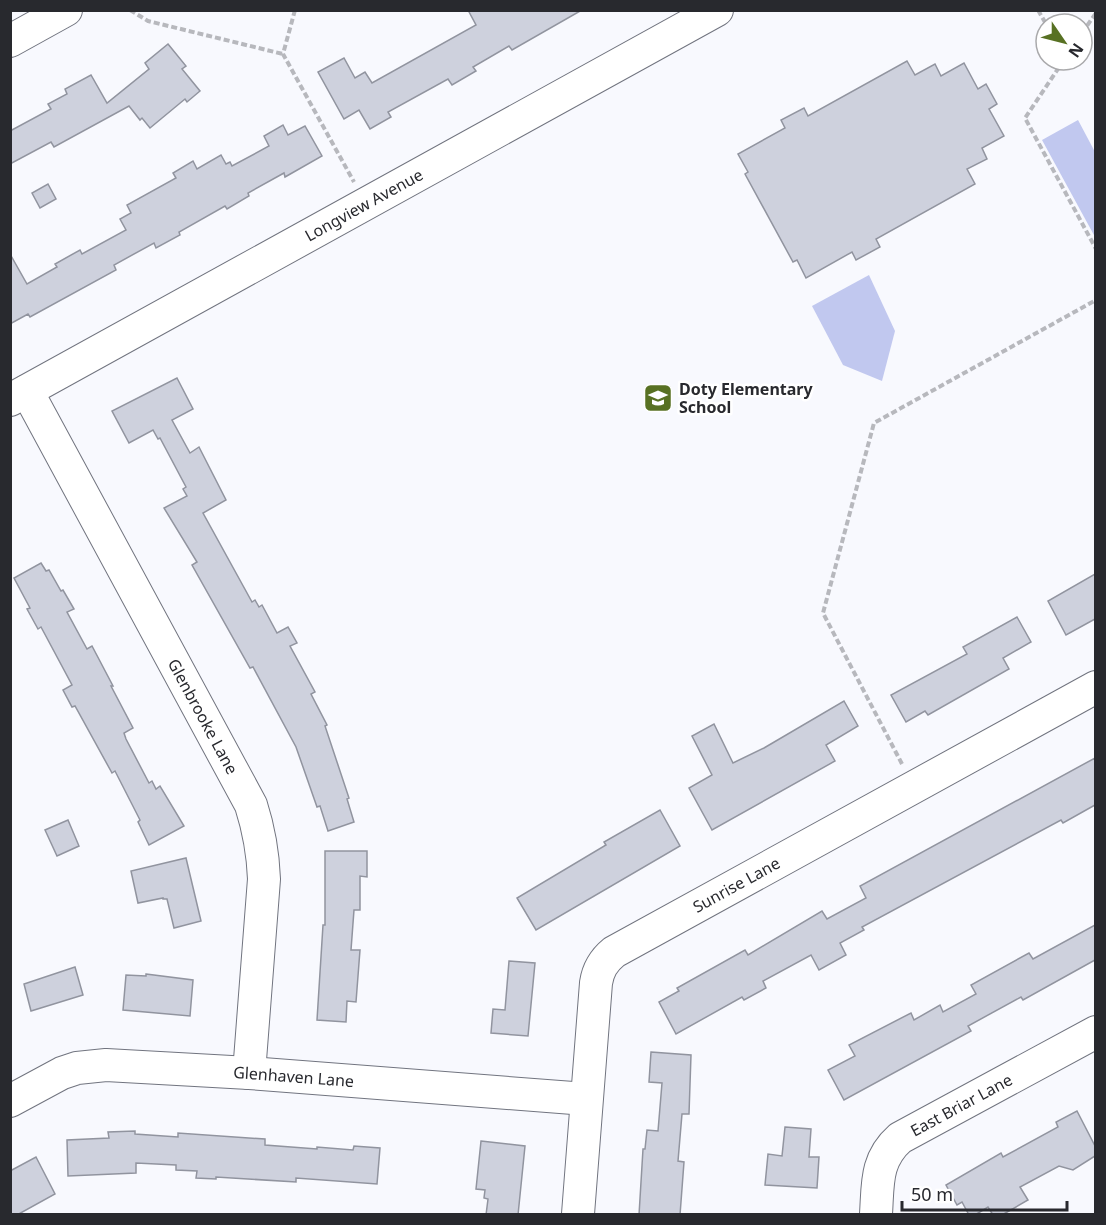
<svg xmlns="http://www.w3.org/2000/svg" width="1106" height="1225" viewBox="0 0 1106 1225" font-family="'Noto Sans',sans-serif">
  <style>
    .green { fill: #c1c8ef }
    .building { fill: #ced1dd; stroke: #91949f; stroke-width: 1.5 }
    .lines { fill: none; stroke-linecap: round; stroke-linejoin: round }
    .minor-casing { stroke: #71747f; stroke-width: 34 }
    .path { stroke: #b7b8bd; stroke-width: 4; stroke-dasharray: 6 3; stroke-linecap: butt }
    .minor { stroke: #fff; stroke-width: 32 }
    .labels { text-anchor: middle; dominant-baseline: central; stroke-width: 5; stroke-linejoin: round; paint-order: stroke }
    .street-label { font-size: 16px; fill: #28292e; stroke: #fff }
    .poi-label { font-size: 16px; font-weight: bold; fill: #28292e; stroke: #fff; text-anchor: start }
  </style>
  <rect width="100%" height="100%" fill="#f8f9fe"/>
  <g class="green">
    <polygon points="1078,120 1095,152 1095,237 1042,140"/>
    <polygon points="869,275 895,331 882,381 843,365 812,306"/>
  </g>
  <g class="building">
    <polygon points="468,10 582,10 512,50 509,46 473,67 476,71 452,85 448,79 388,112 391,117 370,129 359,110 344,119 318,72 344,58 355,78 365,72 372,83 476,25"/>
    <polygon points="168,44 186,66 182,69 200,91 187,102 185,99 150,128 142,118 140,120 129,106 54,147 51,142 10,164 10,131 51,109 48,104 67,94 65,89 91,75 107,103 149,69 145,63"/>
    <polygon points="907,61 915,75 935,64 941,76 964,63 978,89 986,84 997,104 989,109 1004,136 982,148 987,159 967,169 975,184 876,239 880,247 856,260 852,252 806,278 797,260 793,262 745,174 748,172 738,154 785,128 781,120 804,108 808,116"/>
    <polygon points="283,125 288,135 305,126 322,156 285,177 284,173 248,193 249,196 227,209 225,206 179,232 180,235 156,248 154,243 114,265 116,270 30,317 28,314 10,324 10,254 27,284 57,267 55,264 80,250 82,254 126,230 120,219 131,213 127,205 176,178 173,173 193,161 197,169 221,155 226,164 230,162 232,166 269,146 264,136"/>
    <polygon points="48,184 56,199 40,208 32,193"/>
    <polygon points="177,378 193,409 172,420 190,453 199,447 226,500 203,513 252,602 255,600 259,607 262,605 277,633 288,627 297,643 290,646 315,692 311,694 327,725 325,726 349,798 347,799 354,822 328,831 320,806 317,807 296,747 253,667 250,668 192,565 197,562 164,508 187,496 183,489 186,487 160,438 158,439 153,430 129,443 112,411"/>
    <polygon points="41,563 46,571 49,570 61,591 63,590 74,609 67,612 87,649 92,646 113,686 111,686 133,728 124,733 126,739 149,783 152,781 156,789 160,786 184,826 149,845 138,822 140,820 115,771 112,773 75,706 72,707 63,690 72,685 41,627 38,629 27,609 30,608 14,578"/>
    <polygon points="1095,574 1095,619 1066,635 1048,601"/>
    <polygon points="1017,617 1031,642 1003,658 1009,669 928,715 925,711 906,722 891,695 967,654 963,647"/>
    <polygon points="844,701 858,726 826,745 835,761 712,830 689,788 712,775 692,736 714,724 733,763 764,748"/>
    <polygon points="1095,758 1095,805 1063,823 1061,820 862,927 864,930 840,943 846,955 819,970 811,955 763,981 766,988 744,1000 742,997 676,1034 659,1002 679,991 677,988 745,950 748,955 822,911 827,919 866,898 860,886"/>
    <polygon points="660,810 680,846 536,930 517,898 606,845 604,842"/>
    <polygon points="68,820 79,846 57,856 45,830"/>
    <polygon points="325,851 367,851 367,877 360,876 360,910 354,910 351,950 360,950 356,1002 347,1001 346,1022 317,1020 323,925 325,925"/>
    <polygon points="186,858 201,921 174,928 167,899 163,899 163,898 138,903 131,871"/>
    <polygon points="1095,925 1095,960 1023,1000 1021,997 968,1026 971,1031 844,1100 828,1070 855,1056 849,1045 911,1013 914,1020 940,1005 943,1012 976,994 971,985 1029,953 1033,959"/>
    <polygon points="509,961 535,963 528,1036 491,1033 493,1009 505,1010"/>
    <polygon points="75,967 83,995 31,1011 24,984"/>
    <polygon points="146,974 193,980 190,1016 123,1010 126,975 146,976"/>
    <polygon points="651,1052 691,1055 689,1114 682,1114 678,1161 684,1162 680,1215 639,1215 643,1149 645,1149 647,1130 658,1131 662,1083 649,1082"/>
    <polygon points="1077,1111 1095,1146 1095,1156 1073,1170 1059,1166 1020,1187 1028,1200 1002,1215 993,1215 988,1207 975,1215 969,1215 962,1202 957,1205 946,1185 1001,1153 1003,1157 1058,1127 1056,1122"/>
    <polygon points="785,1127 811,1129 809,1157 819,1157 817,1188 765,1185 768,1154 782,1156"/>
    <polygon points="135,1131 135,1134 178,1137 178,1133 265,1139 265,1145 317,1149 317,1147 353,1150 354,1146 380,1148 377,1184 296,1178 296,1182 216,1177 216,1179 196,1178 197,1171 176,1170 176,1165 136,1163 136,1173 68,1176 67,1140 109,1138 108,1132"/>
    <polygon points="481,1141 525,1146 518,1215 486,1215 488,1199 484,1198 485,1190 476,1189"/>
    <polygon points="36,1157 55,1194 17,1215 10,1215 10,1171"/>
  </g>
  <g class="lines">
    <g class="minor-casing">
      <g id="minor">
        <polyline points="10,41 66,10"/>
        <path id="s1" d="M27,391L251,805C259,830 263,853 264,879L249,1073"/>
        <path id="s2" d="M10,400L717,10"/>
        <path id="s3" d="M10,1101L62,1073L77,1068L106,1065L249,1073L586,1099"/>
        <path id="s4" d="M578,1214L596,983C598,970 603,961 614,952L1096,687"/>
        <path id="s5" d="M876,1214C878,1185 875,1160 900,1138L1096,1032"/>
      </g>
    </g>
    <g class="path">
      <polyline points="130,10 148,21 283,54"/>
      <polyline points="295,10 283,54 354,182"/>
      <polyline points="1038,10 1046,24"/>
      <polyline points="1082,33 1096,13"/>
      <polyline points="1064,60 1025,118 1096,249"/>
      <polyline points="902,764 823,613 874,423 1096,300"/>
    </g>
    <use href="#minor" class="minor"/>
  </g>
  <defs>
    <g id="school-square" transform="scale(1.5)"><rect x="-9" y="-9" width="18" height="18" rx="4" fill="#587123" stroke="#fff"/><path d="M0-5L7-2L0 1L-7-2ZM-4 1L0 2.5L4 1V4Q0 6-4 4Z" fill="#fff"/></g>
  </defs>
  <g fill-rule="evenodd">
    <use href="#school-square" x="658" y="398"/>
  </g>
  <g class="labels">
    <g class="street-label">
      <text stroke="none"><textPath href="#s2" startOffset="404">Longview Avenue</textPath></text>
      <text stroke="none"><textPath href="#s1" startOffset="370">Glenbrooke Lane</textPath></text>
      <text stroke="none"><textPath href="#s4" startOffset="408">Sunrise Lane</textPath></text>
      <text stroke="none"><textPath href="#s3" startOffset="292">Glenhaven Lane</textPath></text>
      <text stroke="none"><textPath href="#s5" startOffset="152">East Briar Lane</textPath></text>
    </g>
    <g class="poi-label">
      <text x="679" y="389">Doty Elementary<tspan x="679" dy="18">School</tspan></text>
    </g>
  </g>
  <rect width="1106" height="1225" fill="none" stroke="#28292e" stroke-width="24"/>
  <g transform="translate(1064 42) rotate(125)"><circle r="28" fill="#ffffff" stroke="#a9a9ab" stroke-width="1.5"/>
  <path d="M0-4.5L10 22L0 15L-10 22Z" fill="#587123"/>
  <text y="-9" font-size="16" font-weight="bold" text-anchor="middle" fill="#28292e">N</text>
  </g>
  <path d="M902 1201v9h165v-9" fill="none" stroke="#28292e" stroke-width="3"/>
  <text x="911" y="1201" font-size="18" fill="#28292e" stroke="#ffffff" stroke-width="4.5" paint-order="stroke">50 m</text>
</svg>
